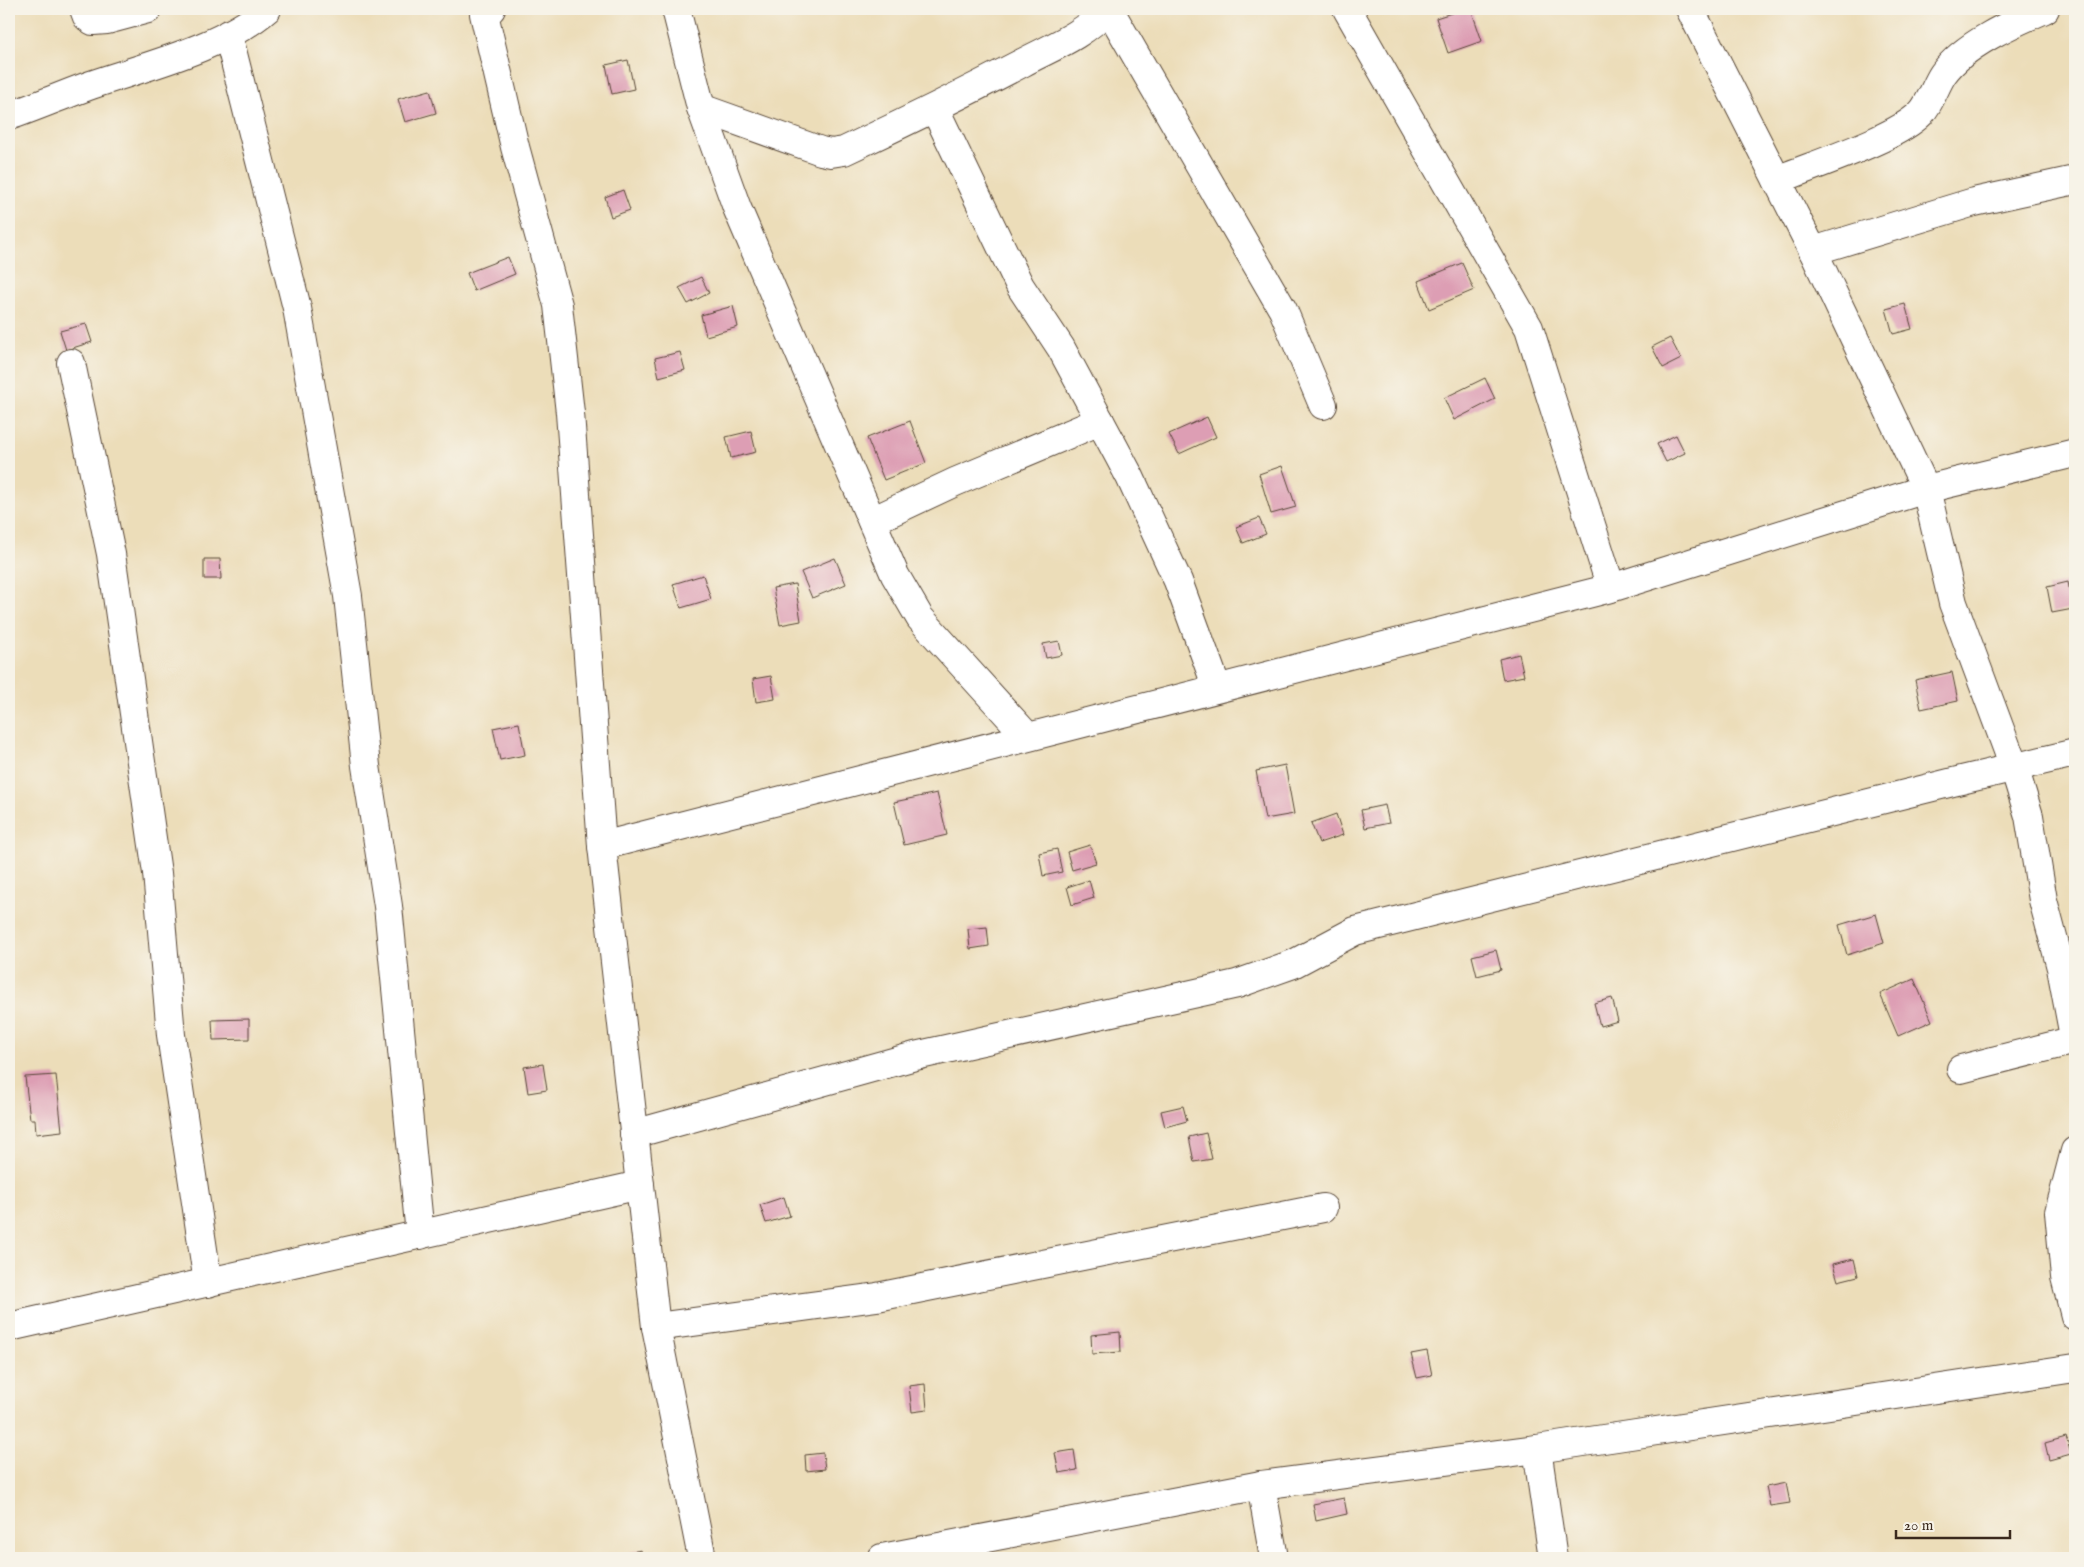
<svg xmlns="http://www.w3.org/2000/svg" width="2084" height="1567" viewBox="0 0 2084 1567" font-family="'IM FELL English',serif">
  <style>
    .building { fill: #dd9eb4 }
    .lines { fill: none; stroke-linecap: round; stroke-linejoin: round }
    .minor-casing { stroke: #564535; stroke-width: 30 }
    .minor { stroke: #fff; stroke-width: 28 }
  </style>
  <rect width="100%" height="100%" fill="#f7f3e8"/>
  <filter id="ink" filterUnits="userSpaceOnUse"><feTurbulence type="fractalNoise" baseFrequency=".02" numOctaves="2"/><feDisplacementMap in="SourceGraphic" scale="10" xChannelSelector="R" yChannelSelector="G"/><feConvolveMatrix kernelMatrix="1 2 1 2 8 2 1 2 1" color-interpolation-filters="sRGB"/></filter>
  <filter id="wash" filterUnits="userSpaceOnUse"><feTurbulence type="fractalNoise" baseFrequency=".0096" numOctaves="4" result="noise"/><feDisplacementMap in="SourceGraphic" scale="20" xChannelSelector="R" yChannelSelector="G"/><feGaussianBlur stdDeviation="1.12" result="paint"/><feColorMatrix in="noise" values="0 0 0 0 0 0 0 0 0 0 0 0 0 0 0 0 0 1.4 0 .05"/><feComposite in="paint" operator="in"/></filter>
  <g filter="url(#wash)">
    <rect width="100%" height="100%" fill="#ecddb9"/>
    <g id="blocks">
      <g class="building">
        <polygon points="1464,9 1471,9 1482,41 1448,53 1436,18"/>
        <polygon points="628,60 634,89 612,94 606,65"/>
        <polygon points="430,90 436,113 405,122 398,99"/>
        <polygon points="623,190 630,210 611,217 605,197"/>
        <polygon points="508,257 515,274 474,291 467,273"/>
        <polygon points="1462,263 1474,290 1429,309 1418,281"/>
        <polygon points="701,277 709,293 688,304 679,288"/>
        <polygon points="1905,304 1912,329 1893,334 1886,309"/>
        <polygon points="733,306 738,327 706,336 701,315"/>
        <polygon points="86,324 92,342 66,350 60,331"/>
        <polygon points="1670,338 1681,359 1663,368 1652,347"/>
        <polygon points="680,352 685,370 659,377 655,358"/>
        <polygon points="1485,378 1495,399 1454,420 1444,398"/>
        <polygon points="1207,417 1216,437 1179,454 1169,434"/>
        <polygon points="910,421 926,463 884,480 867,438"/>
        <polygon points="751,431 756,452 731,458 726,437"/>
        <polygon points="1676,435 1685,453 1666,462 1657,444"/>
        <polygon points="1282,466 1296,507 1271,514 1259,474"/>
        <polygon points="1259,518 1266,534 1243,543 1236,527"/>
        <polygon points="835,558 846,584 812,598 801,572"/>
        <polygon points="204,559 220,559 221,579 204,579"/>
        <polygon points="703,575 711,599 681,608 673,584"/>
        <polygon points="2068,582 2073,609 2052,613 2047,587"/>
        <polygon points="795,584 801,621 780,625 773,588"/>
        <polygon points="1059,641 1062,655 1046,658 1043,644"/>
        <polygon points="1519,654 1524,676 1503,680 1499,659"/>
        <polygon points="1952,672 1958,701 1921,709 1915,680"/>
        <polygon points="771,676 775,699 756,702 753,679"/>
        <polygon points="519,723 525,755 500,760 493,728"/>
        <polygon points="1285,765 1294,814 1265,819 1256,771"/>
        <polygon points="937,793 947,835 904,845 894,802"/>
        <polygon points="1385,805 1389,823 1365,828 1361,810"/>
        <polygon points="1336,814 1343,835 1319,843 1311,823"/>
        <polygon points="1090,845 1096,863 1072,870 1067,852"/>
        <polygon points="1057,849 1062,872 1043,876 1039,853"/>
        <polygon points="1089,880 1094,898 1072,905 1067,887"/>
        <polygon points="1876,914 1884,943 1847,955 1839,925"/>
        <polygon points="987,927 989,946 970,949 968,929"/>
        <polygon points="1496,950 1501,970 1477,976 1472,956"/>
        <polygon points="1914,979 1932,1021 1898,1036 1880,994"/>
        <polygon points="1612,998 1618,1021 1600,1026 1594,1003"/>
        <polygon points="249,1019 249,1039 213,1040 212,1020"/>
        <polygon points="543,1064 547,1090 528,1093 524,1067"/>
        <polygon points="56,1075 62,1131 36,1134 35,1119 30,1119 25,1077"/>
        <polygon points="1183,1106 1187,1121 1165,1127 1161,1111"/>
        <polygon points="1206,1133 1212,1159 1194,1162 1189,1137"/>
        <polygon points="784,1197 790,1216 766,1223 760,1205"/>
        <polygon points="1854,1259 1858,1276 1838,1281 1833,1264"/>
        <polygon points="1120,1332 1121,1352 1092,1354 1091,1335"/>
        <polygon points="1427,1351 1432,1375 1417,1378 1411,1354"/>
        <polygon points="925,1384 927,1410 912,1412 909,1386"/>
        <polygon points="2066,1437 2071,1454 2049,1460 2045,1443"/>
        <polygon points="1074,1450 1077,1470 1059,1473 1055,1453"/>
        <polygon points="823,1453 825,1469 806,1471 805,1455"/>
        <polygon points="1786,1483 1790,1503 1770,1506 1766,1487"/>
        <polygon points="1344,1498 1347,1514 1316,1521 1313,1504"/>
        <polygon points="641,1550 642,1558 605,1558 605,1557"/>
      </g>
    </g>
  </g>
  <g filter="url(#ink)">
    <use href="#blocks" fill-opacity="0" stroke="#564535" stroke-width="1"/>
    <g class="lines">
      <g class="minor-casing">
        <g id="minor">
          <polyline points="84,9 87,17 93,21 107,20 148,9"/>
          <polyline points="491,9 484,14 515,147 558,305 570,413 602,846 640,1185 656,1327 702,1558"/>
          <polyline points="676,9 701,108 737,208 895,575 920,618 1027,736"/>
          <polyline points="1109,9 1283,310 1323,405"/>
          <polyline points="1347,9 1529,328 1611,588"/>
          <polyline points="1690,9 1813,251 1926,489 1953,603 2014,767 2029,816 2043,900 2061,968 2075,1042"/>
          <polyline points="228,34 297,308 348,596 366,766 388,906 420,1235"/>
          <path d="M701,108L821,151L831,153L844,151C904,123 963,94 1022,63C1056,45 1080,37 1108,9"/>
          <polyline points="935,109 1020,286 1061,348 1130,477 1178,581 1217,688"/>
          <path d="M9,116C36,107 63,95 91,85C146,66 222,48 267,9"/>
          <path d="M1777,180C1813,165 1896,139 1921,113C1931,102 1935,86 1943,74C1964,44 2013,23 2045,9"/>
          <polyline points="1813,251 1974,202 2075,180"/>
          <polyline points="71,363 111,554 157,873 171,1035 208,1283"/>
          <polyline points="872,521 955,482 1100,421"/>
          <polyline points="602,846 1611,588 1926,489 2075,453"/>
          <polyline points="1961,1069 2075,1040"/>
          <polyline points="634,1134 915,1056 1237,984 1293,964 1355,931 1953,782 2075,753"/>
          <polyline points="2075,1151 2059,1212 2065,1277 2075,1316"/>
          <polyline points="9,1327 640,1185"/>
          <polyline points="656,1327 877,1297 1323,1208"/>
          <polyline points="1537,1449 1553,1558"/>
          <polyline points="1261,1485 1274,1558"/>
          <polyline points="882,1558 1261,1485 1537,1449 2075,1368"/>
        </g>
      </g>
      <use href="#minor" class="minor"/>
    </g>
  </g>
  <rect width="2084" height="1567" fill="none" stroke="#f7f3e8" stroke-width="30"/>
  <path d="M1896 1530v8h114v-8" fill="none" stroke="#3b2a1e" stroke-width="2.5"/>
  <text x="1904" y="1530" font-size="15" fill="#3b2a1e" stroke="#f7f3e8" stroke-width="4" paint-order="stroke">20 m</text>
</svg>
